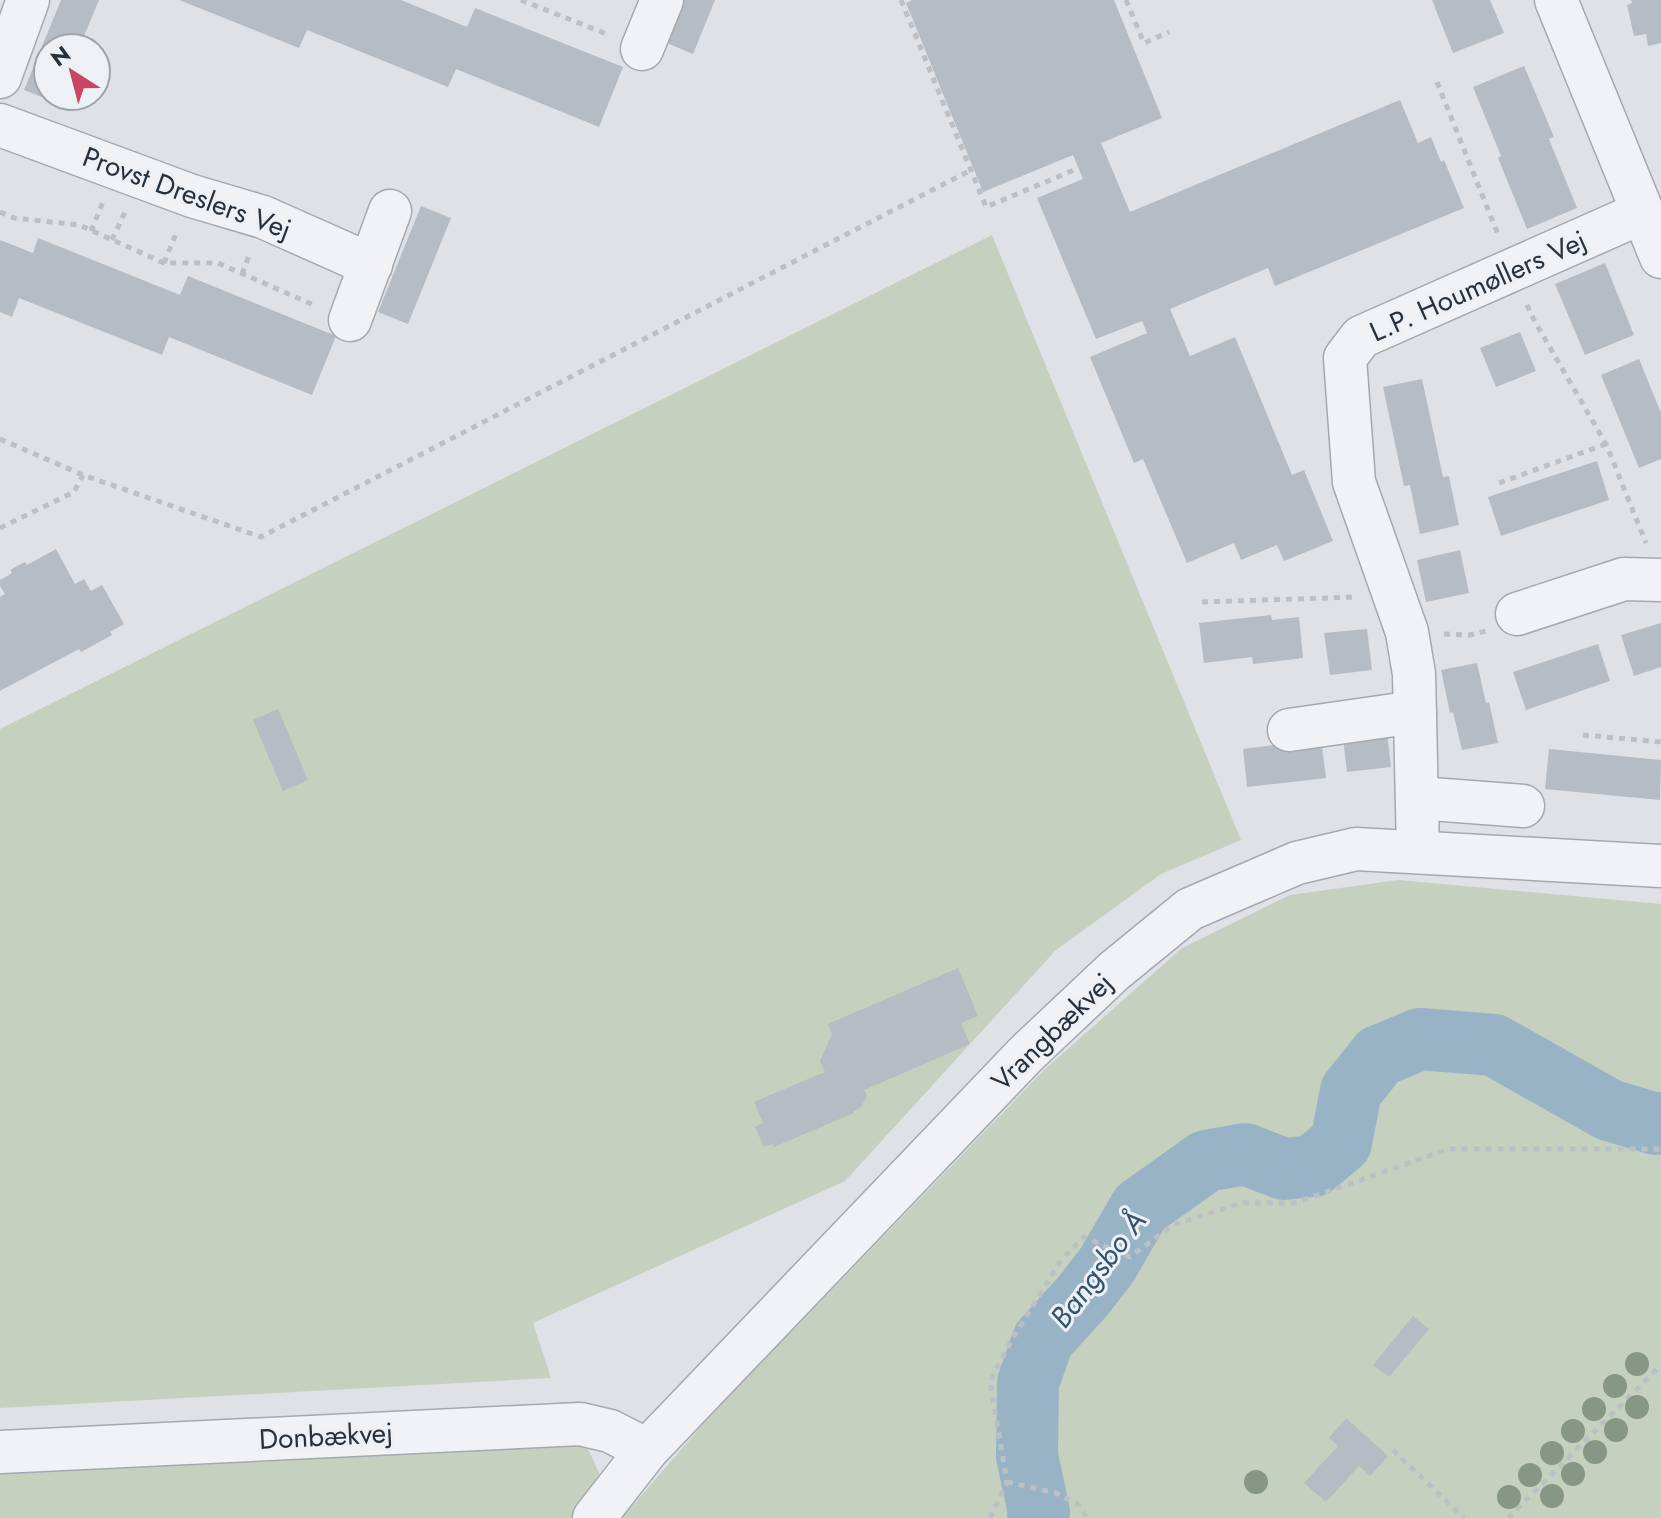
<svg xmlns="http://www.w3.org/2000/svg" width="1661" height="1518" viewBox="0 0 1661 1518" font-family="Jost,sans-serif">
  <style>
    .green { fill: #c5d0bf }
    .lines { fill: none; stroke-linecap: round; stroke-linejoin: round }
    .river { stroke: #99b3c6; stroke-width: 62 }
    .building { fill: #b5bcc3 }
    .minor-casing { stroke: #a3a9b1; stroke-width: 45 }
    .path { stroke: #bcc0c5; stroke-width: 5; stroke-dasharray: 6 6; stroke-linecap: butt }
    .minor { stroke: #f0f2f5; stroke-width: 42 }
    .tree { fill: #879685 }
    .labels { text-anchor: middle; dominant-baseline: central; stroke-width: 6; stroke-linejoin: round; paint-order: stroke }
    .street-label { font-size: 28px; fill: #27313d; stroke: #edf1f5 }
    .water-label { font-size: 30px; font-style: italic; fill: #335470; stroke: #edf1f5 }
  </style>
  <rect width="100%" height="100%" fill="#dee2e7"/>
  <g class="green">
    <polygon points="992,235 1241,840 1161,874 1056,950 845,1181 533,1323 551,1378 0,1408 0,729"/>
    <polygon points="1398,880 1661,904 1661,1518 622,1518 710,1416 1043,1071 1182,948 1290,895"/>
    <polygon points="569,1438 588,1449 600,1475 593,1497 576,1518 0,1518 0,1469"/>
  </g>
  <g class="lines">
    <polyline class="river" points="1038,1518 1039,1512 1027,1456 1028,1383 1043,1340 1083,1296 1107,1265 1140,1208 1206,1161 1245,1154 1284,1169 1313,1166 1341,1143 1351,1091 1379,1056 1420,1039 1494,1045 1609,1110 1656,1124 1661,1123"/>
  </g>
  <g class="building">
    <polygon points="61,0 99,0 79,48 48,48 48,96 60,96 57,103 24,90"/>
    <polygon points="179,0 401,0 467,27 475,8 623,67 599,127 456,69 448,87 307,30 299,48"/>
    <polygon points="679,0 715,0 693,54 662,41"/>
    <polygon points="912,0 1114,0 1162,118 1101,143 1130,212 1400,100 1418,143 1431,137 1441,162 1444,160 1464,208 1275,286 1268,268 1170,309 1190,356 1235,337 1292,475 1304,470 1333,541 1284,561 1277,545 1241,560 1234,543 1187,563 1143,459 1134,463 1090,357 1147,333 1142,321 1096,339 1037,198 1083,179 1073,155 983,192 906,3"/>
    <polygon points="1432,0 1490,0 1504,33 1453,53"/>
    <polygon points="1631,0 1661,0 1661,43 1648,46 1646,34 1634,36 1627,5 1632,3"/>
    <polygon points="1524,66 1554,137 1549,139 1577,208 1527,229 1498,158 1501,156 1473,87"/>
    <polygon points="421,206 451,218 408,324 378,312"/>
    <polygon points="38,238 180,295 188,276 336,336 312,395 169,337 162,355 19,298 12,317 0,312 0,240 33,253"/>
    <polygon points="1605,263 1634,335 1585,355 1555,284"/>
    <polygon points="1520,332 1536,371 1496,387 1480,348"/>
    <polygon points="1639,359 1661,413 1661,459 1639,468 1601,375"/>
    <polygon points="1422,379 1443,477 1449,476 1459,525 1420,534 1410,485 1404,486 1383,387"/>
    <polygon points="1597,461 1609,500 1501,536 1488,497"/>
    <polygon points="56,549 75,584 84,579 91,591 102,585 124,624 110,632 112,635 81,652 79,649 0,691 0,597 5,594 0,586 0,580 12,573 10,570 25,562 27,565"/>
    <polygon points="1460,550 1469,593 1426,602 1417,560"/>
    <polygon points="1271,615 1272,620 1299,617 1303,658 1253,664 1252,657 1204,663 1199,623"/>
    <polygon points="1661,623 1661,667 1634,676 1621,635"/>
    <polygon points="1367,629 1372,670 1330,675 1324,633"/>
    <polygon points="1598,644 1610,681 1526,710 1513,672"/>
    <polygon points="1477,663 1486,703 1489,702 1498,743 1462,750 1453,712 1450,713 1441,670"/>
    <polygon points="278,709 308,780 283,791 253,720"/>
    <polygon points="1386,724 1391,767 1347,772 1342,730"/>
    <polygon points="1321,739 1326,778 1247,787 1243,749"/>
    <polygon points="1549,749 1661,760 1660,800 1545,789"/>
    <polygon points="958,968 978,1016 961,1023 970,1044 864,1090 867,1096 861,1107 854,1111 854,1113 774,1147 772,1144 764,1147 755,1127 763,1123 754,1102 825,1072 820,1061 832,1034 828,1024"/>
    <polygon points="1413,1316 1429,1329 1389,1377 1373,1365"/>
    <polygon points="1346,1418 1388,1456 1370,1476 1359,1466 1326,1502 1304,1483 1338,1446 1329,1438"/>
  </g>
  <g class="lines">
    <g class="minor-casing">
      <g id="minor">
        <polyline points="1556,0 1661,257"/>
        <polyline points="642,49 662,0"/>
        <polyline points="0,77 28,0"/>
        <polyline points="0,125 192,196 263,217 371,265"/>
        <polyline points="350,320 390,211"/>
        <polyline points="1517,614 1624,579 1661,580"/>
        <polyline points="1289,730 1415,712"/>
        <polyline points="1418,798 1523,806"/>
        <polyline points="1418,851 1414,674 1407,632 1354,482 1345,358 1361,337 1643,212"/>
        <polyline points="0,1452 580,1424 610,1431 647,1450"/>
        <polyline points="594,1518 647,1450 1026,1054 1114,971 1190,909 1297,863 1356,849 1661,866"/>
      </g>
    </g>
    <g class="path">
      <polyline points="521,0 609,35"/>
      <polyline points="901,0 986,207 1074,170"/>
      <polyline points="1126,0 1144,43 1169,32"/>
      <polyline points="1437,82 1499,237"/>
      <polyline points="0,212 14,218 79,225 164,263 218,263 316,306"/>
      <polyline points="91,231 103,202"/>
      <polyline points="112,240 125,212"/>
      <polyline points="164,263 177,231"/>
      <polyline points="242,274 250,253"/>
      <polyline points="1527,305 1534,320 1606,444 1646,543"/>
      <polyline points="0,439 83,475 261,537 971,170"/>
      <polyline points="1499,483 1606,444"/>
      <polyline points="0,528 74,492 83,475"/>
      <polyline points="1202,602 1357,597"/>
      <polyline points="1444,634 1470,635 1486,631"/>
      <polyline points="1583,735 1661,742"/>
      <polyline points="1393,1450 1464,1518"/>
      <polyline points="1007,1482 1056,1493 1078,1504 1087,1518"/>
      <polyline points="990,1518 1007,1482 990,1382 1011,1341 1062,1259 1084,1237 1130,1257 1173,1225 1242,1203 1295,1203 1449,1149 1661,1149"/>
      <polyline points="1508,1518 1661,1365"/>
    </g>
    <use href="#minor" class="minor"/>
  </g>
  <g class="tree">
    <circle cx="1637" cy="1364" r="12"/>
    <circle cx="1615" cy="1386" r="12"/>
    <circle cx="1637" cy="1407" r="12"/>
    <circle cx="1594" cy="1409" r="12"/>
    <circle cx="1616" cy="1430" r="12"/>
    <circle cx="1573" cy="1431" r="12"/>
    <circle cx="1595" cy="1452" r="12"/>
    <circle cx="1552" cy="1453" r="12"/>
    <circle cx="1573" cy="1474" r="12"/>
    <circle cx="1530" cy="1475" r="12"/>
    <circle cx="1256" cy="1482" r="12"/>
    <circle cx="1552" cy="1496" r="12"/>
    <circle cx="1509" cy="1497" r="12"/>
  </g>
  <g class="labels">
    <g class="street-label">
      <text transform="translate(187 193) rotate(20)">Provst Dreslers Vej</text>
      <text transform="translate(1478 286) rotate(-24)">L.P. Houmøllers Vej</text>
      <text transform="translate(1052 1032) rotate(-44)">Vrangbækvej</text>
      <text transform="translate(326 1436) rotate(-3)">Donbækvej</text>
    </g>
    <g class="water-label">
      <text transform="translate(1098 1269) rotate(-53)">Bangsbo Å</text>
    </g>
  </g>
  <g transform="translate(72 72) rotate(324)"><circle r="38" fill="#edf1f5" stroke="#9ea4ab" stroke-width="2"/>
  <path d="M0-6L14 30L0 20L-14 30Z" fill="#ca4565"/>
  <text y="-12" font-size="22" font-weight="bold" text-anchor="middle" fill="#27313d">N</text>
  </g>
</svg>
